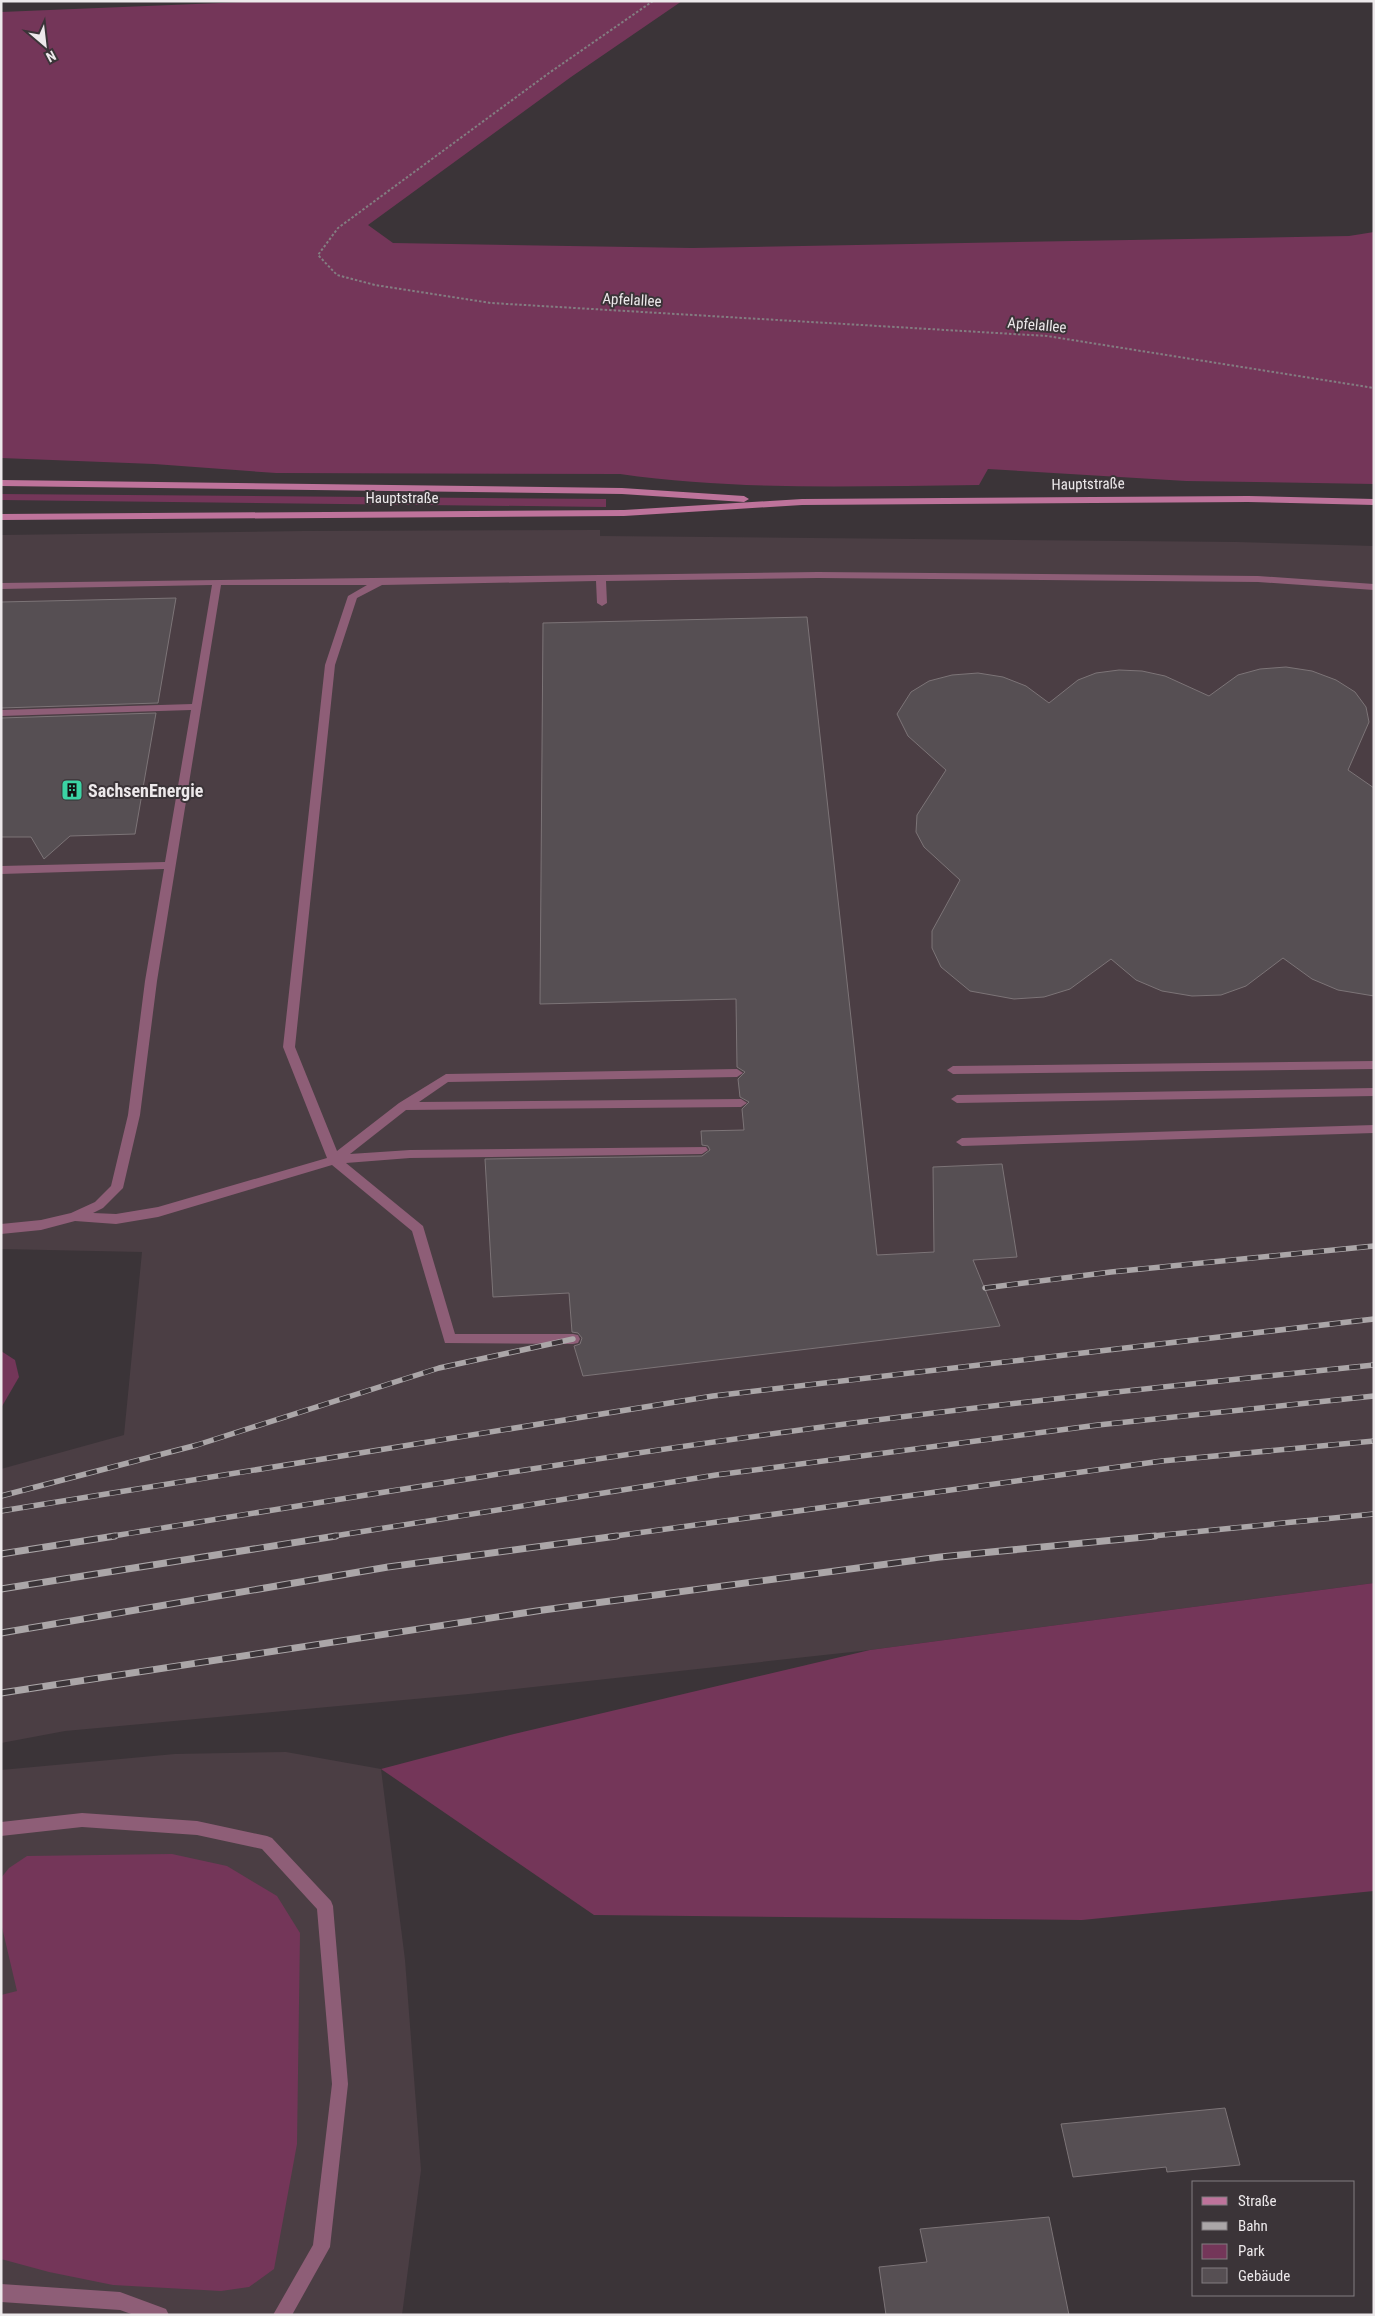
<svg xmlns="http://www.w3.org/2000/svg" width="1375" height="2316" viewBox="0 0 1375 2316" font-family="'Roboto Condensed',sans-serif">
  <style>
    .built { fill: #4b3e44 }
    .green { fill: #743659 }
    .building { fill: #564f53; stroke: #7c7477 }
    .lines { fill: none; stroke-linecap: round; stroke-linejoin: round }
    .path { stroke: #837d81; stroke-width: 2; stroke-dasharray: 2.5 2; stroke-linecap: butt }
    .service { fill: #8e5e77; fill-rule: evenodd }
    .secondary { fill: #be739b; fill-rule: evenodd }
    .rail-far1-casing { stroke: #aba6a8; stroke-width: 5.5 }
    .rail-casing { stroke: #aba6a8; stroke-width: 7 }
    .rail-far1 { stroke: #3b3438; stroke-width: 4; stroke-dasharray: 11; stroke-linecap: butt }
    .rail { stroke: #3b3438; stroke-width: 5; stroke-dasharray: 14; stroke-linecap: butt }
    .labels { text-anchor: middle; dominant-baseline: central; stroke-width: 4; stroke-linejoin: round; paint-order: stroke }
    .far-street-label { font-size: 15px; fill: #ede9eb; stroke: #3b3438 }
    .poi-label { font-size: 18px; font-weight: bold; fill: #ede9eb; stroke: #3b3438; text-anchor: start }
  </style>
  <rect width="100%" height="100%" fill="#3b3438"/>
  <g class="built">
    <polygon points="600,530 600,536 1237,542 1374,546 1374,1583 870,1650 469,1694 65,1731 1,1743 1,1469 124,1435 142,1252 1,1249 1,535 304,531"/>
    <polygon points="286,1752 381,1769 405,1960 421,2170 402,2315 1,2315 1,1770 175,1754"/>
  </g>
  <g class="green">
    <path d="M265,1H682L571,77L368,225L393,243L692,248L1349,236L1374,232V484L1186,481L988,469L979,485C859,486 739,491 620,474L276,473L154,464L1,458V12Z"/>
    <polygon points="1,494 606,499 606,507 1,500"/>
    <polygon points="1,1351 15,1360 19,1377 1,1408"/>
    <polygon points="1374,1583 1374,1891 1082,1920 594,1915 381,1769 514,1734 870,1650"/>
    <polygon points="172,1854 227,1866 277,1896 300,1933 297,2144 274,2269 249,2287 221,2291 113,2285 49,2272 1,2259 1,1995 17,1991 1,1923 1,1878 9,1868 27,1856"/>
  </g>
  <g class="building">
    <polygon points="176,598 158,703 1,708 1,602"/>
    <polygon points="807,617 877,1255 934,1252 933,1167 1002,1164 1017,1257 973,1260 1000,1326 583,1376 574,1346 580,1344 582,1338 578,1333 572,1332 569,1293 493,1297 485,1159 702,1156 710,1150 708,1146 702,1145 701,1131 744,1130 742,1109 749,1102 740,1097 738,1079 745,1072 737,1067 736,999 540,1004 543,623"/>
    <polygon points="1286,667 1312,671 1336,680 1355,692 1366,707 1369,722 1348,770 1374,788 1374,996 1338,990 1312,979 1283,958 1246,986 1221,995 1192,996 1162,991 1136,980 1111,959 1070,989 1044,997 1014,999 970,991 941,967 932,948 932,931 960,880 924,847 916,832 917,815 946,770 908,736 897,714 911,692 929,681 952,675 978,673 1003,677 1026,686 1049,703 1078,680 1096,673 1119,670 1142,671 1165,676 1209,696 1238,675 1260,669"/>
    <polygon points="156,713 135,834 70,836 44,859 31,837 1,837 1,718"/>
    <polygon points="1225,2108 1240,2165 1167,2172 1166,2167 1073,2177 1061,2124"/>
    <polygon points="1049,2217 1069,2315 886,2315 879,2267 927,2262 920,2229"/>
  </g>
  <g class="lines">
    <polyline class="path" points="653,1 549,73 338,228 318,255 337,275 375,285 491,303 1047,336 1374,388"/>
    <g class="service">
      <path d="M818,572L1258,576L1374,584V590L1258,582L818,578L606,581L607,603L602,606L597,603L596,581L382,585L357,598L335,665L295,1047L337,1151L399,1103L446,1074L737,1069L743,1073L737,1077L448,1082L419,1102L741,1099L747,1103L741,1107L406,1110L350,1154L410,1150L706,1147L708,1150L702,1154L410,1158L346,1163L423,1226L455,1334H573L578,1335L580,1339L578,1343L573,1344L445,1343L412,1231L332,1165L158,1217L116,1224L75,1221L41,1230L1,1234V1224L41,1220L71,1213L95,1202L111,1186L128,1115L145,981L164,869L1,874V866L165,862L191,710L1,716V710L192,704L212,585L1,589V583ZM221,585H367L348,596L325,665L283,1047L327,1158L158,1207L116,1214L93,1213L103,1208L123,1188L140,1115L157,981Z"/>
      <polygon points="1374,1061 1374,1069 953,1074 947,1070 953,1066"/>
      <polygon points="1374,1088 1374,1096 957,1103 951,1099 957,1095"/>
      <polygon points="1374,1125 1374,1133 962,1146 956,1142 962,1138"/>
      <polygon points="82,1813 197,1821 267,1836 272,1838 331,1901 333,1906 348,2084 330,2247 292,2315 273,2315 313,2245 332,2084 317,1909 262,1849 197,1835 82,1827 1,1836 1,1822"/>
      <polygon points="1,2284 120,2292 166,2309 169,2315 134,2315 120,2310 1,2302"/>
    </g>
    <g class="secondary">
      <polygon points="1,480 622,488 744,496 749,499 744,502 622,494 1,486"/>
      <polygon points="1248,496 1374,499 1374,505 1248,502 802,505 624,516 1,520 1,514 624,510 802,499"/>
    </g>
    <g class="rail-far1-casing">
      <g id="rail-far1">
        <polyline points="985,1288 1111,1272 1374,1246"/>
        <polyline points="1,1496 197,1445 439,1368 573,1339"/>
        <polyline points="1,1511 713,1396 1374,1319"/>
        <path d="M107,1537C335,1500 564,1462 793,1431C986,1405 1180,1385 1374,1365"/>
        <polyline points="328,1537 716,1475 1098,1425 1374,1396"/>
        <polyline points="608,1537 1162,1461 1374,1441"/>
        <polyline points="1143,1537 1374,1514"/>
      </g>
    </g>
    <g class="rail-casing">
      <g id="rail">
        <polyline points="1,1554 115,1536"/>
        <polyline points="1,1589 336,1536"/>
        <polyline points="1,1633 388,1567 617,1536"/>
        <polyline points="1,1693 543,1610 940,1557 1155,1536"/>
      </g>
    </g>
    <use href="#rail-far1" class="rail-far1"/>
    <use href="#rail" class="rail"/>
  </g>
  <defs>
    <g id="building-square" transform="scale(1.125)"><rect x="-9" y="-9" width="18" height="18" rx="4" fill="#3bd4a4" stroke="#3b3438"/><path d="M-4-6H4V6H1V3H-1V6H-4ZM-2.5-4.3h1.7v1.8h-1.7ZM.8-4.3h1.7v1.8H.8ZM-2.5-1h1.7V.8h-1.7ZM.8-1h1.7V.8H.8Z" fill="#111"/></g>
  </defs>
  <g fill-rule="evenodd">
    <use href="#building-square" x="72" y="790"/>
  </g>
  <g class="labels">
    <g class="far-street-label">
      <text transform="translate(632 300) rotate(3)">Apfelallee</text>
      <text transform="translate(1037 325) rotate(5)">Apfelallee</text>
      <text transform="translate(1088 484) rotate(-1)">Hauptstraße</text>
      <text x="402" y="498">Hauptstraße</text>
    </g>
    <g class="poi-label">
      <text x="88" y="790">SachsenEnergie</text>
    </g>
  </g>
  <rect width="1375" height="2316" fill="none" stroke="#ede9eb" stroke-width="5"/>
  <rect x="1192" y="2181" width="162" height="115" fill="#3b3438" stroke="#827c80"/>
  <rect x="1202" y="2197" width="25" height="8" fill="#be739b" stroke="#827c80"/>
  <text x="1238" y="2206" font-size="15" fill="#ede9eb">Straße</text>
  <rect x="1202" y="2222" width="25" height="8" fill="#aba6a8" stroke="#827c80"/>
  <text x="1238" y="2231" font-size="15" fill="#ede9eb">Bahn</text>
  <rect x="1202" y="2244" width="25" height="15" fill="#743659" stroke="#827c80"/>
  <text x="1238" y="2256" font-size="15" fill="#ede9eb">Park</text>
  <rect x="1202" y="2268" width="25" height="15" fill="#564f53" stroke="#827c80"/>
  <text x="1238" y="2281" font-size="15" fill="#ede9eb">Gebäude</text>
  <g transform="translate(45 45) rotate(152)" stroke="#3b3438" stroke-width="4" paint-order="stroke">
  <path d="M0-4L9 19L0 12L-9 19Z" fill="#ede9eb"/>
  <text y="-8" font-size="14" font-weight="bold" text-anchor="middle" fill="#ede9eb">N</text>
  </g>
</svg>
